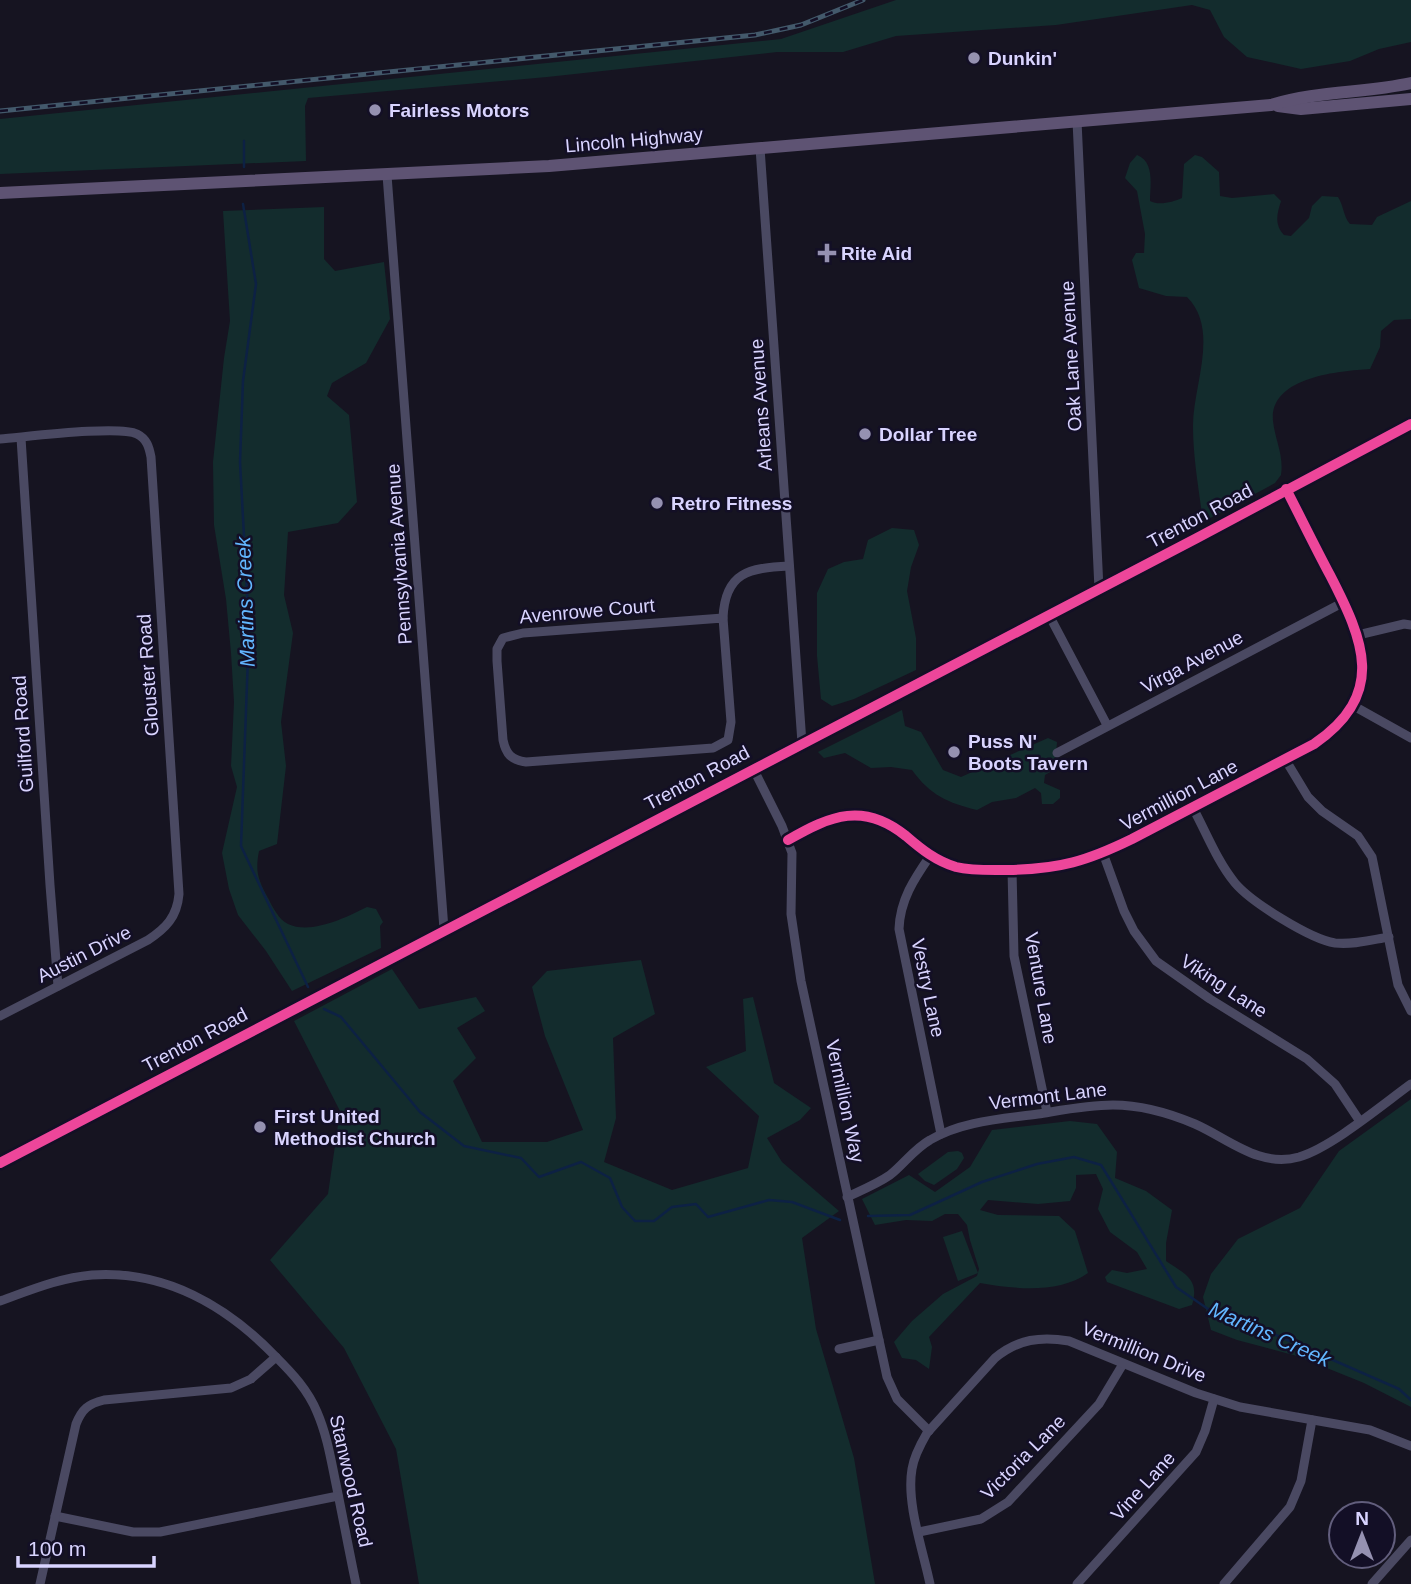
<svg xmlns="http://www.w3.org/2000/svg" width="1411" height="1584" viewBox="0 0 1411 1584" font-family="Arial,sans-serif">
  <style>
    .green { fill: #132c2d }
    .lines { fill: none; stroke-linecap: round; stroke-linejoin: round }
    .stream { stroke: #0d2144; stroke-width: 2.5 }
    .minor { stroke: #4a4962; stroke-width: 9 }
    .major { stroke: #5e5373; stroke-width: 12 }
    .rail-casing { stroke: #43596b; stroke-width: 5 }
    .rail { stroke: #130f26; stroke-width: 2.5; stroke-dasharray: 8; stroke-linecap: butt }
    .cycleway-casing { stroke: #130f26; stroke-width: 15 }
    .cycleway { stroke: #ed469a; stroke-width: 10 }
    .poi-dot { fill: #9591b1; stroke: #130f26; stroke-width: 2.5 }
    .labels { text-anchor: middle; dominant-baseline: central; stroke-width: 5; stroke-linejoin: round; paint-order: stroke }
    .poi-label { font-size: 19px; font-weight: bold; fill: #d9d4ff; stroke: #130f26; text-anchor: start }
    .street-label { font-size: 19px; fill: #d9d4ff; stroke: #130f26 }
    .water-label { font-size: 21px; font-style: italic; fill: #62b6ff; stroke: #130f26 }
  </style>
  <rect width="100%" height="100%" fill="#161421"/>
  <g class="green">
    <polygon points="896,0 1411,0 1411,42 1379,49 1350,61 1301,69 1247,57 1224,37 1210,10 1192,5 1056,25 896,36 843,52 777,52 547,77 308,98 305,106 306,161 0,174 0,119 781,39"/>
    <path d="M1137,155C1155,162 1150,185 1150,201C1159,206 1173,202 1182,198L1184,164L1195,155L1202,157L1219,172L1220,196L1232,198L1274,194L1281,201C1277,214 1274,224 1284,235L1291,236L1309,218L1312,206L1322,196L1338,197C1344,206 1343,216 1350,224L1372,225L1377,217L1411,201V319L1394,320L1381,331L1380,347L1370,369C1339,371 1269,377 1273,421C1275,440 1284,455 1281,475L1275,483L1203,522C1199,490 1193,458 1193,426C1193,385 1220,330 1187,297L1166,296L1139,288L1132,260L1136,253H1144L1145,234L1137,191L1125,178L1130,163Z"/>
    <path d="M324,207V259L335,271L384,262L390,319L366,363L332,383L327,396L349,415L357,502L338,523L288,532L284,595L293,633L281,722L286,766L277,844L259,851C255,872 258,879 268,898C272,906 279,920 288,924C311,935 347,917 367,907L376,909L383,922L380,926L381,948L292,991L266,951L238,915L229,889L222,853L237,787L231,766L234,702L231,653L226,599L214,525L213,462L224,358L230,321L223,211Z"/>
    <polygon points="892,528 914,530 919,545 911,567 907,591 916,638 916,670 854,699 832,706 821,699 817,656 817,593 828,569 844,562 863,559 868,540"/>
    <path d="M902,710L905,726L921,732L943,770L961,777L1048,738L1057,742L1055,769L1045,775L1044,783L1060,790V798L1053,804H1042L1041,793L1035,788L1016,798L992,802L977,810C948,803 930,795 912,770L891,767L871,768L845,753L824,758L818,752Z"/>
    <polygon points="641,960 655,1014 613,1038 616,1118 604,1162 672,1190 748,1168 759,1116 706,1067 746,1051 743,999 753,997 774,1083 811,1108 800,1120 767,1138 782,1162 839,1211 802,1238 816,1329 854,1458 875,1584 419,1584 396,1449 344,1348 270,1260 328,1194 340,1111 294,1021 392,969 419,1009 476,997 485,1011 457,1028 476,1058 453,1081 482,1142 547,1142 583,1130 545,1036 532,987 547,971"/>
    <polygon points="1411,1099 1411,1407 1364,1383 1297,1356 1237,1340 1211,1330 1203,1297 1211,1274 1238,1239 1300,1208 1339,1151"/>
    <path d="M1070,1121L1097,1124L1117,1152L1115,1178L1146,1191L1172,1210L1166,1243V1261C1185,1274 1200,1279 1192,1305L1179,1309L1107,1282L1105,1277L1112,1270L1127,1273L1147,1269L1137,1252L1110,1232L1098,1209L1103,1189L1096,1174L1076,1175V1188L1070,1201L1038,1204L988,1200L980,1210L998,1215L1059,1216L1075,1231L1088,1273C1059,1294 1014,1289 980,1283L929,1337L932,1347L929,1369L916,1360L902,1358L894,1342L912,1321L943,1294L977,1276L979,1269L970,1240L967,1225L958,1214H945L932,1221L906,1220L875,1225L862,1199L909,1175L935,1192L970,1167L992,1130Z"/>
    <polygon points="958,1151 962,1153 964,1158 957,1169 934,1185 925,1181 918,1174 948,1152"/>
    <polygon points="962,1231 978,1273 958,1281 943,1237"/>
  </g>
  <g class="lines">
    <g class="stream">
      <polyline points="244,167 244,141"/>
      <polyline points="243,204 256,284 243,381 240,462 249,629 241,846 308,987"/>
      <polyline points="324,1009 341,1017 420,1112 464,1146 521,1158 539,1177 581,1162 610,1178 622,1207 635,1221 654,1221 672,1207 696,1204 708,1217 769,1200 792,1202 840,1220"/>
      <polyline points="868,1216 910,1215 982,1182 1037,1164 1074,1157 1101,1165 1176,1287 1208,1309 1242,1320 1399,1389 1411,1400"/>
    </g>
    <g class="minor">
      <polyline points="1077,121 1099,589"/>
      <polyline points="760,148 802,743"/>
      <polyline points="387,175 444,929"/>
      <polyline points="21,438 50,885 58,986"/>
      <path d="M0,439C26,437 119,425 137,434C147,439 149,447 151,457L179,894C177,917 166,928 148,940L0,1016"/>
      <polyline points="1049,615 1107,725"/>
      <path d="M723,618L731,722L728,740L713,748L526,762C511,760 506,754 503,740L497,661V649L503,638L523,633Z"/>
      <path d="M723,618C725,572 749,568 789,566"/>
      <polyline points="1358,635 1404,624 1411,625"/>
      <polyline points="1352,705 1411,738"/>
      <polyline points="1057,753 1344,602"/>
      <polyline points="1285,759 1308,797 1322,811 1358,836 1372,857 1398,985 1411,1011"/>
      <polyline points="753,768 782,826 792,853 791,914 801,981 887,1377 897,1399 929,1431"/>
      <path d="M1193,808C1206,832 1217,861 1235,883C1251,902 1310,939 1335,943C1353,945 1371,940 1389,937"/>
      <path d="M788,840C831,815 864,802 906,836C921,849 936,861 956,867C973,871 992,870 1009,870C1060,869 1087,861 1132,839L1314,744C1387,694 1364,641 1330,575C1315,547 1301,518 1286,489"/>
      <polyline points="1103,853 1124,911 1134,931 1156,961 1210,999 1307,1059 1335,1084 1359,1120"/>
      <path d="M930,856C914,879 900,900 899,929L941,1134"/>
      <polyline points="1012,870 1014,956 1047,1112"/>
      <path d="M847,1197C862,1190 877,1184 890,1175C904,1164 914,1149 930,1140C962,1121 1002,1119 1038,1114C1063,1110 1088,1105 1113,1105C1141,1105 1169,1113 1195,1124C1229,1139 1259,1168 1299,1157C1332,1147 1382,1105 1411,1084"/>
      <path d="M0,1301C31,1290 59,1278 92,1275C165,1270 227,1306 276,1357C292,1373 308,1390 317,1412C327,1435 331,1460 336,1484C343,1518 349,1551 356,1584"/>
      <polyline points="839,1349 879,1340"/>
      <polyline points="55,1516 133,1532 160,1532 338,1496"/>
      <polyline points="919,1532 981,1519 1008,1502 1099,1404 1123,1364"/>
      <path d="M40,1584L76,1424C82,1409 88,1404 104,1400L231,1388L251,1379L276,1357"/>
      <path d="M930,1584C923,1550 906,1503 912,1469C914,1456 920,1445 927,1433L995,1358C1018,1339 1041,1336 1069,1341L1196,1393L1240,1407L1370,1430L1411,1446"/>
      <polyline points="1077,1584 1196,1452 1205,1431 1214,1399"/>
      <polyline points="1224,1584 1290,1507 1301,1481 1312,1420"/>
      <polyline points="1372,1584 1411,1540"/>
    </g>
    <g class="major">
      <polyline points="1278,106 1301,109 1411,99"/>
      <path d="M0,193L549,166L1271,105C1316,91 1364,93 1411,83"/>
      <polyline points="0,1163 1197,538 1411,424"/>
    </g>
    <g class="rail-casing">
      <polyline id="rail" points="0,111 755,35 801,25 863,0"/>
    </g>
    <use href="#rail" class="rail"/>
    <g class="cycleway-casing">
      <g id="cycleway">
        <path d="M788,840C831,815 864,802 906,836C921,849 936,861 956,867C973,871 992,870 1009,870C1060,869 1087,861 1132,839L1314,744C1387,694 1364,641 1330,575C1315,547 1301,518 1286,489"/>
        <polyline points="0,1163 1197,538 1411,424"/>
      </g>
    </g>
    <use href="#cycleway" class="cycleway"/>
  </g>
  <g class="poi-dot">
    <circle cx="974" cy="58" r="7"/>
    <circle cx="375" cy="110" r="7"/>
    <path d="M823.5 242.5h7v7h7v7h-7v7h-7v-7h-7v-7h7z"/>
    <circle cx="865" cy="434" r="7"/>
    <circle cx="657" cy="503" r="7"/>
    <circle cx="954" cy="752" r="7"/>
    <circle cx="260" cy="1127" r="7"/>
  </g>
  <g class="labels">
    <g class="poi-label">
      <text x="988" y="58">Dunkin'</text>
      <text x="389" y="110">Fairless Motors</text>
      <text x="841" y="253">Rite Aid</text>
      <text x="879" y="434">Dollar Tree</text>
      <text x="671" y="503">Retro Fitness</text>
      <text x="968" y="741">Puss N'<tspan x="968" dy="22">Boots Tavern</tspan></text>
      <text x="274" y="1116">First United<tspan x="274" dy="22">Methodist Church</tspan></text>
    </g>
    <g class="street-label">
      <text transform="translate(634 140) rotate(-5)">Lincoln Highway</text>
      <text transform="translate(1071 356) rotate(-93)">Oak Lane Avenue</text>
      <text transform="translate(761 405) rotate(-94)">Arleans Avenue</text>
      <text transform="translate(1200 516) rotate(-28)">Trenton Road</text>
      <text transform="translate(399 554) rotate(-94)">Pennsylvania Avenue</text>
      <text transform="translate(587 611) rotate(-5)">Avenrowe Court</text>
      <text transform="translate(1192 662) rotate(-28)">Virga Avenue</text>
      <text transform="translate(148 675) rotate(-94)">Glouster Road</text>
      <text transform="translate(23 734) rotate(-94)">Guilford Road</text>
      <text transform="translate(697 778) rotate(-28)">Trenton Road</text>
      <text transform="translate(1179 795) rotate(-28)">Vermillion Lane</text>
      <text transform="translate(84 954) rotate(-27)">Austin Drive</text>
      <text transform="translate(1224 986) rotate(33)">Viking Lane</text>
      <text transform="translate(928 988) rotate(78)">Vestry Lane</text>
      <text transform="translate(1041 988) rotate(80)">Venture Lane</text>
      <text transform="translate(195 1040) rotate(-28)">Trenton Road</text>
      <text transform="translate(1048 1096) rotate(-7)">Vermont Lane</text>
      <text transform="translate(845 1101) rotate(78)">Vermillion Way</text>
      <text transform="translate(1144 1352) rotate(22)">Vermillion Drive</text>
      <text transform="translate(1023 1457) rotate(-45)">Victoria Lane</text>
      <text transform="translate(351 1481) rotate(77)">Stanwood Road</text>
      <text transform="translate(1143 1486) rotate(-48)">Vine Lane</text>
    </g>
    <g class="water-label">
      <text transform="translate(245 602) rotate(-92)">Martins Creek</text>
      <text transform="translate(1270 1334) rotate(24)">Martins Creek</text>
    </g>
  </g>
  <g transform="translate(1362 1535)"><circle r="33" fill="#130f26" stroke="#625e7d" stroke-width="2"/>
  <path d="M0-5L12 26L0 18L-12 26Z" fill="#9591b1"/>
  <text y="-10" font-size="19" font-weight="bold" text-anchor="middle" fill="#d9d4ff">N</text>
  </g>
  <path d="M18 1556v10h136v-10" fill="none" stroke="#d9d4ff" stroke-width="3.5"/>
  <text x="28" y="1556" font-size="21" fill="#d9d4ff" stroke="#130f26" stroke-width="5" paint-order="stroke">100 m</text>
</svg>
